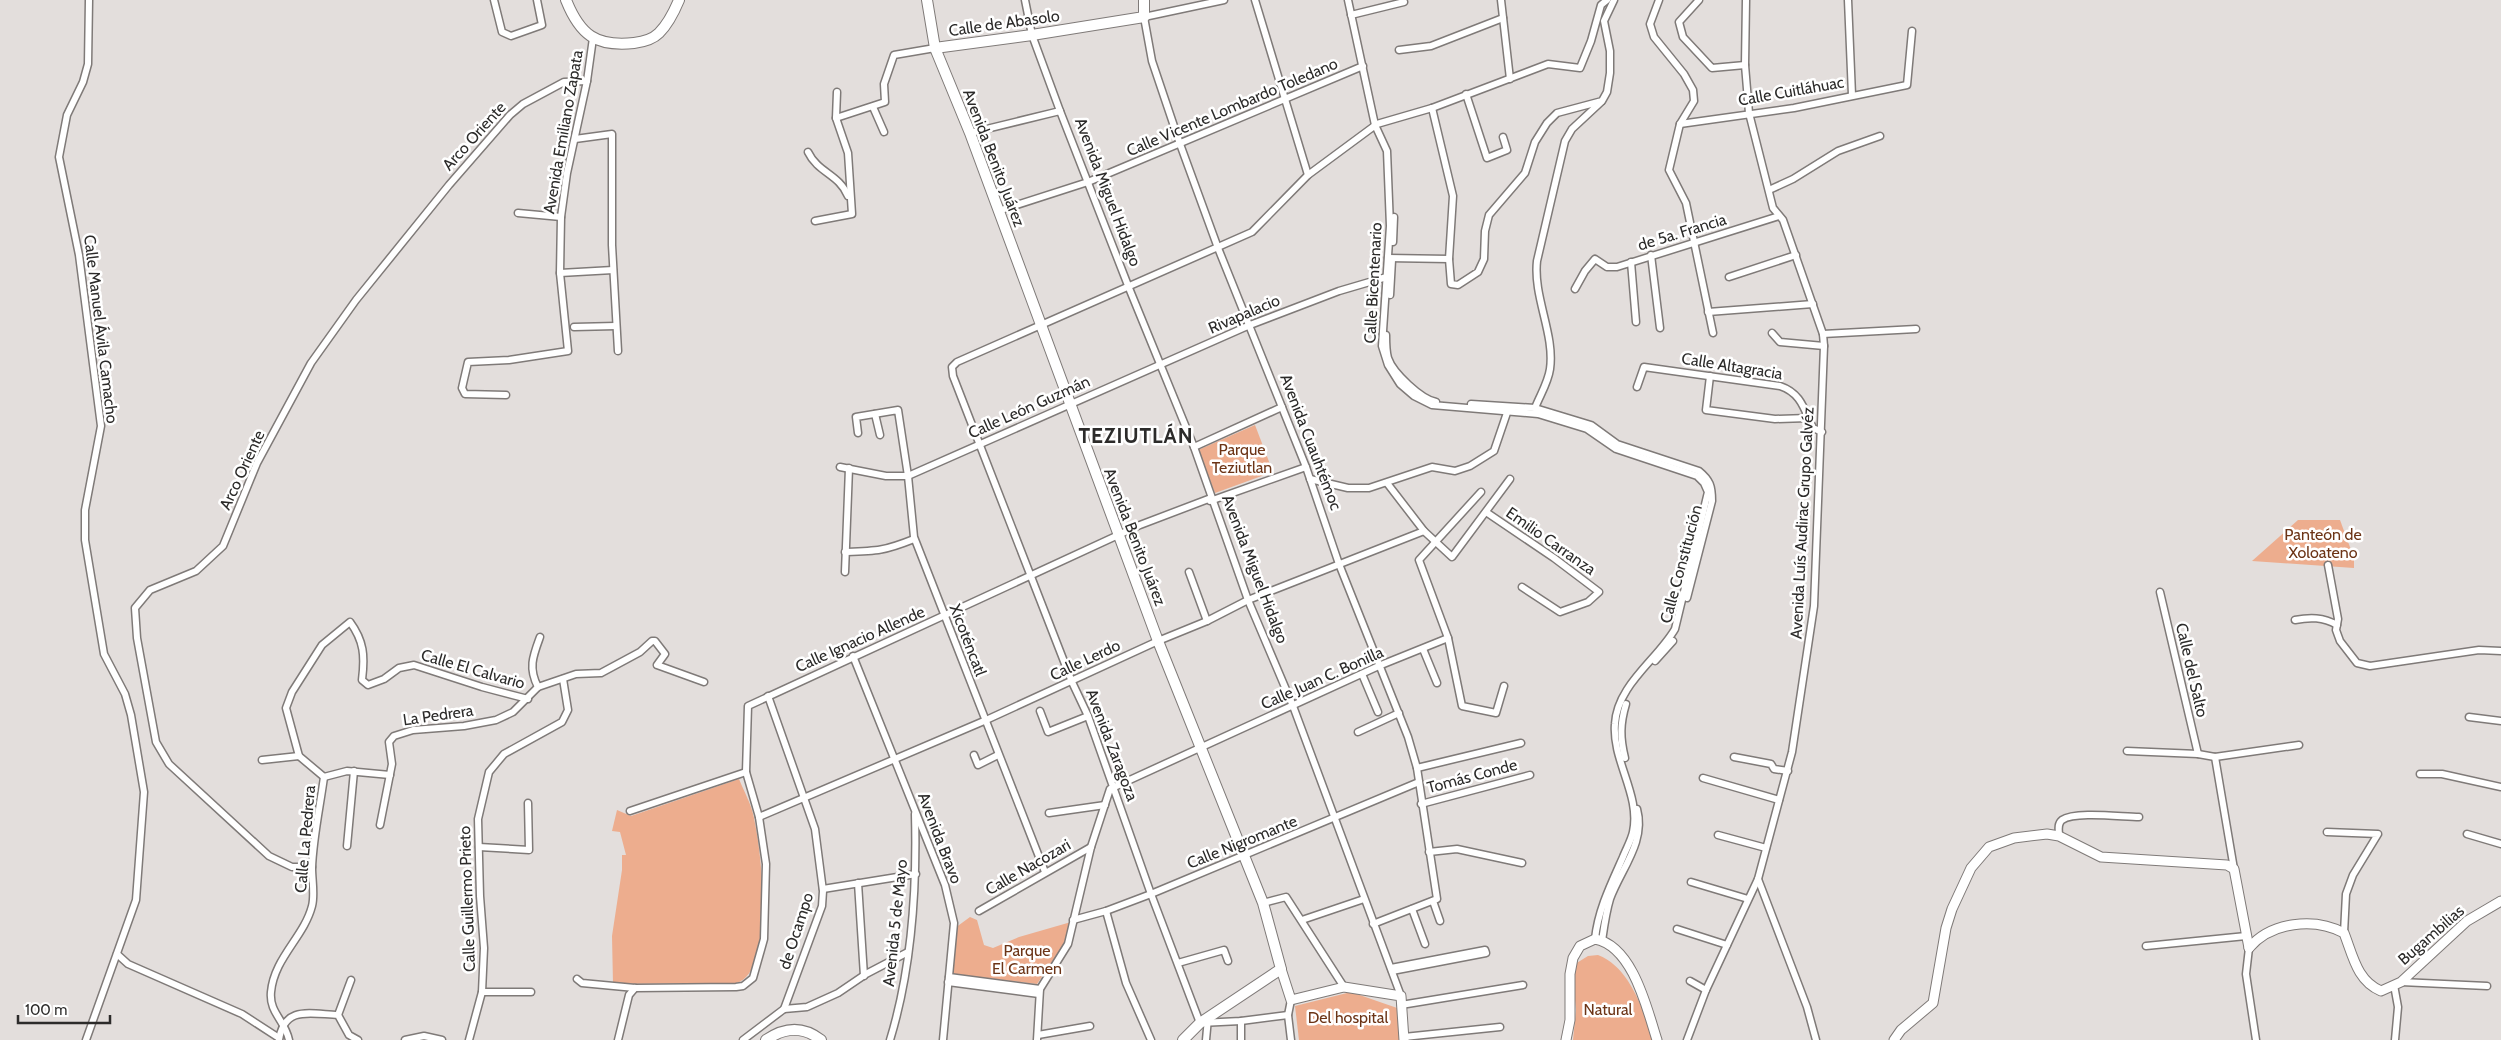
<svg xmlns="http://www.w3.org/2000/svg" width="2501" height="1040" viewBox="0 0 2501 1040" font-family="Cabin,sans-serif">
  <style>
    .green { fill: #edad8e }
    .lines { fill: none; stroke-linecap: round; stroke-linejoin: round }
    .street-casing { stroke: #7f7a78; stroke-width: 9 }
    .secondary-casing { stroke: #7f7a78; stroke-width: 11 }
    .primary-casing { stroke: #7f7a78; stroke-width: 12 }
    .street { stroke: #fff; stroke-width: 6 }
    .secondary { stroke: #fff; stroke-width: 9 }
    .primary { stroke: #fff; stroke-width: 10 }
    .labels { text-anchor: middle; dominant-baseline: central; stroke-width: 5; stroke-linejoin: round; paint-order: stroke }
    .street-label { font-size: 16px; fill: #2c2b2a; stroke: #fff }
    .park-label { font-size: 16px; fill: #6c3416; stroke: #fff }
    .district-label { font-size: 21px; font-weight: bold; letter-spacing: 1px; fill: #2c2b2a; stroke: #fff }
  </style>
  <rect width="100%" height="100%" fill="#e3dedc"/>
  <g class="green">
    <polygon points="1255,425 1273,472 1215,493 1198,450"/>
    <polygon points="2298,520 2340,520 2354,558 2354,568 2252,561"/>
    <path d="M739,779C743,789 749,800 752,810C761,842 777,972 736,983L613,984L612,936L622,870V855H626L620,832L612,831L617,810L631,816Z"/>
    <polygon points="970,917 977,920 984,945 993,948 1019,937 1071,922 1066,942 1037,984 950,974 955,928"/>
    <path d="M1598,955C1631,968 1642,1010 1655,1040H1573L1576,1010L1572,972L1575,964L1588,956Z"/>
    <polygon points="1351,992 1400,1009 1402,1040 1299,1040 1295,1006"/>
  </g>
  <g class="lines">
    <g class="street-casing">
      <g id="street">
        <polyline points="494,0 502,32 511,36 542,25 537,0"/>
        <polyline points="1025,0 1032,35 1060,111 1129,288 1194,447 1248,600 1293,706 1401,996"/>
        <polyline points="1224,0 1144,17 1152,61 1180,144 1218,248 1306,467 1339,564 1408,737 1417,768 1437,899 1373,924"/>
        <polyline points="1255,0 1308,175"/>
        <path d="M1348,0L1375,125L1387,151L1390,226L1382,346L1388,365L1400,384L1414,396L1432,405L1538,414L1587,429L1616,449L1697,476L1704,483L1708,492L1675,629C1657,660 1617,685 1615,724C1612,761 1641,795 1633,832C1631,841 1626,849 1623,857C1611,884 1598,910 1595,939"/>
        <polyline points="1501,0 1510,79"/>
        <polyline points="1659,0 1650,24 1654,37 1684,74 1693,90 1694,101 1680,124 1669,170 1686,203 1713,333"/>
        <polyline points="1699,0 1679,22 1683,37 1712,68 1745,65"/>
        <polyline points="1848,0 1852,95"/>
        <polyline points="1351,15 1404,2"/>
        <polyline points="1399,50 1431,46 1503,18"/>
        <polyline points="1466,94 1487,158 1507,150 1503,137"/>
        <polyline points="873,107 884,132"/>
        <polyline points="1432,108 1453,196 1449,259 1451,284 1458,285 1478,272 1484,259 1485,231 1489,215 1525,173 1535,142 1547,123 1557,113 1602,101 1607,92 1610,73 1610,51 1604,21 1614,0"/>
        <polyline points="836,118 885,102 884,84 894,55 935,48"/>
        <polyline points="1680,124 1794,108 1907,85 1912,31"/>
        <polyline points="970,133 1060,111"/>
        <polyline points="575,139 612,134 612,245 618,351"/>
        <path d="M808,152C818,173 839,174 848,196"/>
        <polyline points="1769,190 1793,179 1838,151 1880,136"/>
        <polyline points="998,211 1088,182 1363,66"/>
        <polyline points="518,213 561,217"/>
        <polyline points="815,221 852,214 848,153 836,118 837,92"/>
        <polyline points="1393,242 1394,217"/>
        <polyline points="1651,255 1660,328"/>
        <polyline points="1388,258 1449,259"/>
        <polyline points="1631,262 1636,322"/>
        <polyline points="560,273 613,270"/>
        <polyline points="1729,277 1796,255"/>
        <polyline points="1575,289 1585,271 1595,259 1607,267 1617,267 1779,216"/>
        <polyline points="1390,295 1392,260"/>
        <polyline points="1708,312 1813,304"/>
        <polyline points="574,327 616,326"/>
        <polyline points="1772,333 1780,342 1824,346"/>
        <polyline points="1823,334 1916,329"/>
        <path d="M1386,335C1386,341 1386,351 1388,358C1393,373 1421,399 1436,402"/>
        <polyline points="1710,376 1706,410 1775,419 1808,418"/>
        <path d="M1637,387L1644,367L1780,386C1801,393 1804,409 1813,428L1822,432"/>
        <polyline points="506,395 465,394 462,388 468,362 509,360 568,351 560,273 561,217 567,173 587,81 593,38"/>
        <path d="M1471,404L1535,408L1591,425L1617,444L1699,471C1710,480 1712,486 1712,501L1687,598"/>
        <path d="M1535,408C1540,395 1548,383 1550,369C1555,334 1533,297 1537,261L1565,141L1572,129L1601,102"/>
        <polyline points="875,414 880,435"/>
        <polyline points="858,433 856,417 898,410 908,476 914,537 1045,872"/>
        <polyline points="1194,447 1282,407"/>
        <polyline points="840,467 886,476 908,476 1250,325 1339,291 1390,276"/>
        <polyline points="1310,479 1348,488 1369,488 1432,467 1455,471 1470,466 1494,451 1509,407"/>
        <polyline points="1387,483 1424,531 1452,557 1510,479"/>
        <polyline points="1481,492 1419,560 1448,638 1462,706 1496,713 1504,686"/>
        <polyline points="1210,501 1306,467"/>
        <polyline points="1486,512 1554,558 1599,592 1588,602 1560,612 1522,587"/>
        <path d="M845,552C877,551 884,551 914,539"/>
        <polyline points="2328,565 2338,619 2336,630 2340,641 2357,663 2370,666 2479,650 2501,651"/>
        <polyline points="845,572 849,468"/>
        <polyline points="1189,572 1207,621"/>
        <polyline points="2160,592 2198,754"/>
        <path d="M2295,620C2310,617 2323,617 2337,625"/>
        <polyline points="1423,649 1437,683"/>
        <polyline points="853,656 945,885 954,923 943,1040"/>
        <polyline points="1655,661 1673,641"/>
        <polyline points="1362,674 1378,712"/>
        <path d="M538,687C528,668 533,656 540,637"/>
        <polyline points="1040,711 1048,732 1088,716"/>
        <polyline points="2469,717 2501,721"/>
        <polyline points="1358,732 1399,713"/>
        <polyline points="2127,751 2198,754 2215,757 2299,745"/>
        <polyline points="974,755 978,765 998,755"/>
        <polyline points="1734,757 1771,764 1774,769 1788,771"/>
        <polyline points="2215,757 2234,869"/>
        <path d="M1625,758C1620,738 1620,724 1626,704"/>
        <polyline points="262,760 299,756"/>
        <polyline points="1417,768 1521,743"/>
        <polyline points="2420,774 2442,774 2501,787"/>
        <path d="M324,777L299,756L286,708L292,692L322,645L350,622C364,641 365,656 362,680L368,685L384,679L399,668L414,665L482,687L528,699"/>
        <polyline points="324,777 347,771 390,775"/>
        <polyline points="1703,778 1779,800"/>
        <polyline points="1421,804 1530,775"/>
        <polyline points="630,811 746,772"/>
        <polyline points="1049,813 1105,805"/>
        <polyline points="759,817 984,721 1158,641 1207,621 1248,600 1424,531"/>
        <polyline points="380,825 392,764 389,742 394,736 413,730 464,726 496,720 513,712 538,687 576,674 601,673 640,652 652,641 655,641 665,654 657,665 704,682"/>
        <polyline points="2327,832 2378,834 2353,875 2346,894 2344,933"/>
        <polyline points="2467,834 2501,844"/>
        <polyline points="1718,835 1766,848"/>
        <path d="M2059,836C2059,831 2057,824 2062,820C2075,811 2122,817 2139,817"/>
        <polyline points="347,846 354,771"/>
        <polyline points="479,847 529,850 528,803"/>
        <polyline points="1429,852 1457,849 1522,863"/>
        <polyline points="312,867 292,867 269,856 169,764 156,742 137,638 135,608 150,590 196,571 223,546 257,463 311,363 356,300 449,185 510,115 523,104 564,82 587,81"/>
        <polyline points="1758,879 1807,1007 1816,1040"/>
        <polyline points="1691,882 1748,899"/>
        <polyline points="858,883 864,976"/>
        <polyline points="823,889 916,874"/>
        <polyline points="1433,901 1440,921"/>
        <polyline points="1263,903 1286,897 1344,987"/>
        <polyline points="1412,909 1425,944"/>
        <polyline points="979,911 1091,847"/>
        <polyline points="1106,911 1126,983 1151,1040"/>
        <polyline points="1073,920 1106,911 1151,894 1419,782"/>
        <polyline points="1302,920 1364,899"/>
        <polyline points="1677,929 1727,945"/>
        <path d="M1602,941C1604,927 1606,912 1610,899C1621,869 1646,842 1637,809"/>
        <polyline points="2146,946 2246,936"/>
        <polyline points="2249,948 2246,974 2256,1040"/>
        <polyline points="117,954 128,964 242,1014 279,1038"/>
        <polyline points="1178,963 1224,950 1228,961"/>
        <polyline points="1391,968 1485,950 1486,953 1392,971"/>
        <polyline points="949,977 1040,989"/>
        <polyline points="577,979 582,983 635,988 736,987 743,986 753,978 764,939 766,864 759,817 746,772 748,706 1140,525 1211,498"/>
        <polyline points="1690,981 1706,990"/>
        <polyline points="948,982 1039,994"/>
        <polyline points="2401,982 2487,986"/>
        <polyline points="2394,985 2398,1007 2395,1040"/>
        <polyline points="482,992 531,992"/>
        <polyline points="1291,1000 1288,1015 1291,1040"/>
        <polyline points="1401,1005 1523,985"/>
        <polyline points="784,1009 807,1007 838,993 866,974 908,952"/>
        <polyline points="338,1015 351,980"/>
        <polyline points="1288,1015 1241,1021 1200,1023 1151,894 1088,716 1072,682 953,376 952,367 957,362 1252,232 1308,175 1377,124 1432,108 1548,64 1580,68 1591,41 1601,5 1607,0"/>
        <polyline points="1038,1035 1090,1026"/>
        <polyline points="1404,1037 1500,1027"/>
        <polyline points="86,1040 136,900 144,792 131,715 125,694 104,654 85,540 85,510 101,426 79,255 59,157 67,115 83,82 88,64 89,0"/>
        <path d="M279,1040C284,1005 311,1014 338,1015L349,1035L358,1040"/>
        <path d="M289,1040C285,1020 269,1013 271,992C274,958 304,937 312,906C315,895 312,880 312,868C313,838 320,807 324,777"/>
        <polyline points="405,1040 424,1036 442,1040"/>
        <polyline points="469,1040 482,992 484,948 480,896 478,819 489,772 504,754 562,722 568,710 563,679"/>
        <polyline points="618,1040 629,995 635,988"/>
        <polyline points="743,1040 784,1009 822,906 823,891 815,829 768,696"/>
        <path d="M890,1040C912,968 917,889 915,814"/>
        <polyline points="1037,1040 1040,989 1068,944 1091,847 1110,789 1381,665 1448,638"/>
        <polyline points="1206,1040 1208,1018"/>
        <polyline points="1241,1040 1241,1021"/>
        <polyline points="1687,1040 1706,990 1758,879 1792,752 1814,606 1824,346 1823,334 1783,220 1773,208 1749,113 1745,65 1746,0"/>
      </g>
    </g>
    <g class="secondary-casing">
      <g id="secondary">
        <path d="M2249,948C2271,922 2314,917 2344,933C2353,956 2357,981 2381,991L2401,982L2467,921L2501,901"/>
        <polyline points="1281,969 1291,1000 1344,987 1401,996 1404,1040"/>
        <path d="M1566,1040L1570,1020V974L1573,958L1580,946L1595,939C1633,946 1647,1009 1657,1040"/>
        <polyline points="1894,1040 1901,1030 1933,1003 1946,928 1952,909 1971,868 1989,847 2014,838 2047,834 2059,836 2101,857 2227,865 2234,869 2249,948"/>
      </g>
    </g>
    <g class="primary-casing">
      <g id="primary">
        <path d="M566,0C580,35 596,47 634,43C642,42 653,39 659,33C668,24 674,12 679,0"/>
        <polyline points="927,0 935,48 970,133 1158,641 1263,903 1281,969 1200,1023 1183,1040"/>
        <polyline points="935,48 1032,35 1144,17 1144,0"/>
        <path d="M766,1040C785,1027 803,1026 821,1040"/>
      </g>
    </g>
    <use href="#street" class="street"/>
    <use href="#secondary" class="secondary"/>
    <use href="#primary" class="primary"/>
  </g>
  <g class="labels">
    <g class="street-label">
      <text transform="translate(1004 23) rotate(-8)">Calle de Abasolo</text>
      <text transform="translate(1791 91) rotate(-10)">Calle Cuitláhuac</text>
      <text transform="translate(1232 107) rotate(-23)">Calle Vicente Lombardo Toledano</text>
      <text transform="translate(563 132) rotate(-80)">Avenida Emiliano Zapata</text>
      <text transform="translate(474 136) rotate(-48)">Arco Oriente</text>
      <text transform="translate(994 158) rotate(69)">Avenida Benito Juárez</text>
      <text transform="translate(1108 192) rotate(69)">Avenida Miguel Hidalgo</text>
      <text transform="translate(1682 232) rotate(-17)">de 5a. Francia</text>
      <text transform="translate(1373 283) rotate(-87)">Calle Bicentenario</text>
      <text transform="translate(1244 314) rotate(-23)">Rivapalacio</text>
      <text transform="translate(101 329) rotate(83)">Calle Manuel Ávila Camacho</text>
      <text transform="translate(1732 366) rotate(9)">Calle Altagracia</text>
      <text transform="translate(1029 407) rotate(-24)">Calle León Guzmán</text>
      <text transform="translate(1311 442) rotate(69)">Avenida Cuauhtémoc</text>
      <text transform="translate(242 470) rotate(-65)">Arco Oriente</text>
      <text transform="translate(1802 523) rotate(-87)">Avenida Luís Audirac Grupo Galvéz</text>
      <text transform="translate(1135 537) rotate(69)">Avenida Benito Juárez</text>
      <text transform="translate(1551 541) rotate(35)">Emilio Carranza</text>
      <text transform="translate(1681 564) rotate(-75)">Calle Constitución</text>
      <text transform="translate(1255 569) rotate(69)">Avenida Miguel Hidalgo</text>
      <text transform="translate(860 639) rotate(-24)">Calle Ignacio Allende</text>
      <text transform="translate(968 640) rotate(69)">Xicoténcatl</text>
      <text transform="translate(1085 660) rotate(-25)">Calle Lerdo</text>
      <text transform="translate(473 669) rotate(16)">Calle El Calvario</text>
      <text transform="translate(2192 670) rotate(77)">Calle del Salto</text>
      <text transform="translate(1322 678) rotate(-24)">Calle Juan C. Bonilla</text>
      <text transform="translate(438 715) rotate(-8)">La Pedrera</text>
      <text transform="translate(1112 745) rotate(69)">Avenida Zaragoza</text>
      <text transform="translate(1472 776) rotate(-15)">Tomás Conde</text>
      <text transform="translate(940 838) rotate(69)">Avenida Bravo</text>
      <text transform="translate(305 839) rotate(-85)">Calle La Pedrera</text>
      <text transform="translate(1242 842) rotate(-22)">Calle Nigromante</text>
      <text transform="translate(1028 867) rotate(-30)">Calle Nacozari</text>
      <text transform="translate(467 899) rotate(-92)">Calle Guillermo Prieto</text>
      <text transform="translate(895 923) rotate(-84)">Avenida 5 de Mayo</text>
      <text transform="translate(796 931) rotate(-72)">de Ocampo</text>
      <text transform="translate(2431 935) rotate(-41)">Bugambilias</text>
    </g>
    <g class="park-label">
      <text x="1242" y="449">Parque<tspan x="1242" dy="18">Teziutlan</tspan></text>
      <text x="2323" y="534">Panteón de<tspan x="2323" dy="18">Xoloateno</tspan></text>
      <text x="1027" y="950">Parque<tspan x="1027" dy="18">El Carmen</tspan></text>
      <text x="1608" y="1009">Natural</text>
      <text x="1348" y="1017">Del hospital</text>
    </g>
    <g class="district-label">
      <text x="1136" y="435">TEZIUTLÁN</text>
    </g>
  </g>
  <path d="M18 1015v8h92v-8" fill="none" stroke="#2c2b2a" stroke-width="2.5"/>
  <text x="25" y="1015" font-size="15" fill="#2c2b2a" stroke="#ffffff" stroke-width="4" paint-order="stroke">100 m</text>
</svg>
